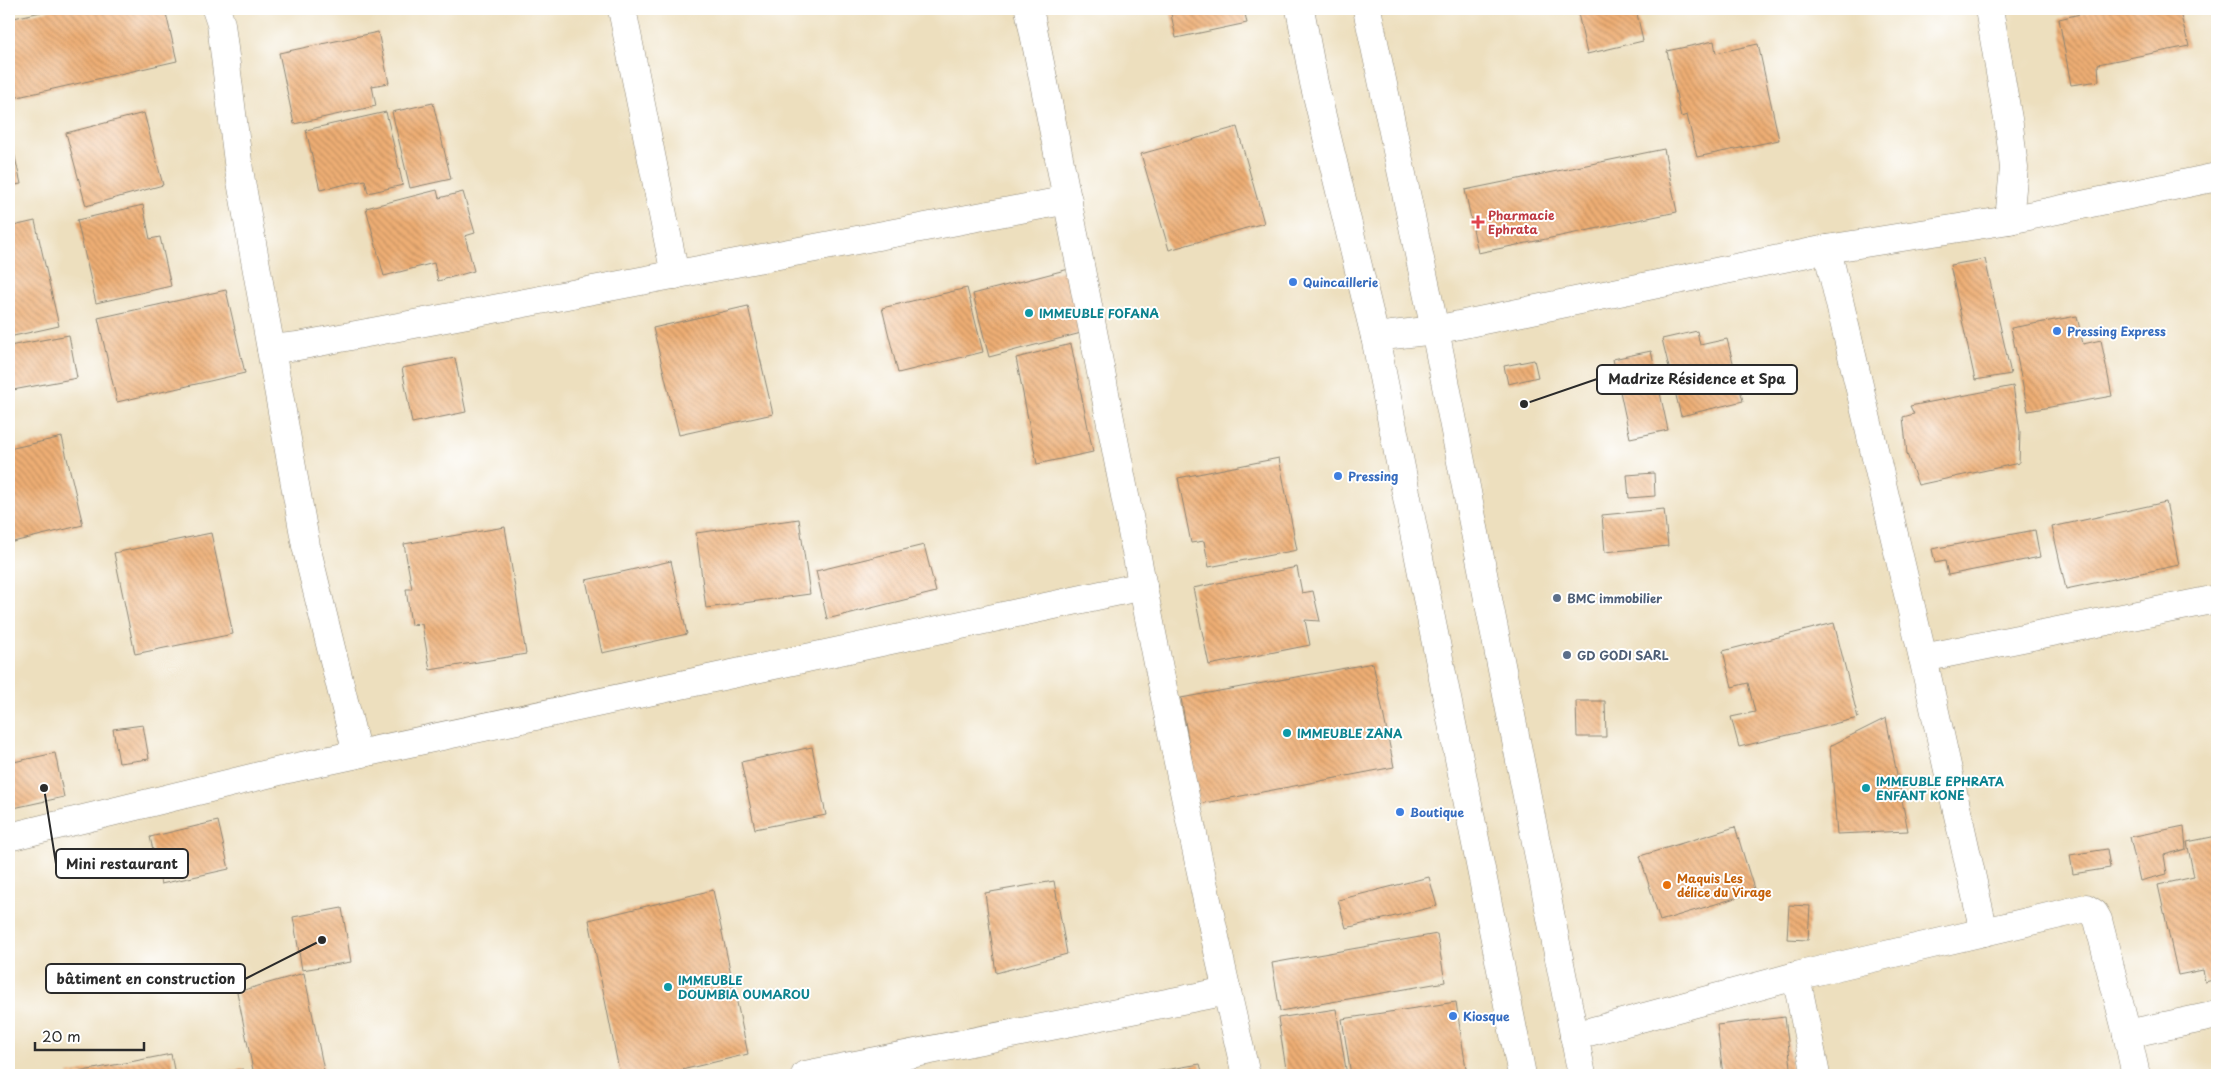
<svg xmlns="http://www.w3.org/2000/svg" width="2226" height="1084" viewBox="0 0 2226 1084" font-family="'Playpen Sans',sans-serif">
  <style>
    .building { fill: url(#building-back-hatch) }
    .lines { fill: none; stroke-linecap: round; stroke-linejoin: round }
    .minor-casing { stroke: #8c8574; stroke-width: 29 }
    .major-casing { stroke: #8c8574; stroke-width: 29 }
    .minor { stroke: #fff; stroke-width: 28 }
    .major { stroke: #fff; stroke-width: 28 }
    .health-dot { fill: #e0444e; stroke: #fff; stroke-width: 2 }
    .shop-dot { fill: #3f7fe0; stroke: #fff; stroke-width: 2 }
    .culture-dot { fill: #0f9aa8; stroke: #fff; stroke-width: 2 }
    .service-dot { fill: #5c6f8a; stroke: #fff; stroke-width: 2 }
    .food-dot { fill: #e8710a; stroke: #fff; stroke-width: 2 }
    .labels { text-anchor: middle; dominant-baseline: central; stroke-width: 4; stroke-linejoin: round; paint-order: stroke }
    .health-label { font-size: 12px; font-weight: bold; fill: #be3a42; stroke: #fff; text-anchor: start }
    .shop-label { font-size: 12px; font-weight: bold; fill: #366cbe; stroke: #fff; text-anchor: start }
    .culture-label { font-size: 12px; font-weight: bold; fill: #0d838f; stroke: #fff; text-anchor: start }
    .service-label { font-size: 12px; font-weight: bold; fill: #4e5e75; stroke: #fff; text-anchor: start }
    .food-label { font-size: 12px; font-weight: bold; fill: #c56008; stroke: #fff; text-anchor: start }
    .leader { fill: none; stroke: #2b2b2b; stroke-width: 2 }
    .callout-dot { fill: #2b2b2b; stroke: #fff; stroke-width: 2 }
    .callout { fill: #fff; stroke: #2b2b2b; stroke-width: 2 }
    .callout-label { font-size: 14px; text-anchor: middle; font-weight: bold; fill: #2b2b2b }
  </style>
  <defs>
    <pattern id="building-back-hatch" width="6" height="6" patternUnits="userSpaceOnUse" patternTransform="scale(1.25)"><rect width="6" height="6" fill="#eeae74"/><path d="M-1 5l2 2M0 0l6 6M5-1l2 2" fill="none" stroke="#c18e5f"/></pattern>
  </defs>
  <rect width="100%" height="100%" fill="#fff"/>
  <filter id="ink" filterUnits="userSpaceOnUse"><feTurbulence type="fractalNoise" baseFrequency=".02" numOctaves="2"/><feDisplacementMap in="SourceGraphic" scale="10" xChannelSelector="R" yChannelSelector="G"/><feConvolveMatrix kernelMatrix="1 2 1 2 8 2 1 2 1" color-interpolation-filters="sRGB"/></filter>
  <filter id="wash" filterUnits="userSpaceOnUse"><feTurbulence type="fractalNoise" baseFrequency=".0096" numOctaves="4" result="noise"/><feDisplacementMap in="SourceGraphic" scale="20" xChannelSelector="R" yChannelSelector="G"/><feGaussianBlur stdDeviation="1.12" result="paint"/><feColorMatrix in="noise" values="0 0 0 0 0 0 0 0 0 0 0 0 0 0 0 0 0 1.4 0 .05"/><feComposite in="paint" operator="in"/></filter>
  <g filter="url(#wash)">
    <rect width="100%" height="100%" fill="#eddfbe"/>
    <g id="blocks">
      <g class="building">
        <polygon points="55,9 165,9 177,61 9,99 9,19"/>
        <polygon points="1170,9 1244,9 1247,23 1176,38"/>
        <polygon points="1577,9 1636,9 1643,41 1587,54"/>
        <polygon points="2101,9 2179,9 2189,46 2098,64 2099,81 2071,85 2059,19"/>
        <polygon points="378,32 389,83 372,86 376,106 294,124 279,53"/>
        <polygon points="1714,41 1716,53 1758,44 1779,140 1697,157 1687,115 1681,117 1667,51"/>
        <polygon points="433,103 451,179 410,188 392,112"/>
        <polygon points="386,112 403,185 368,193 365,180 320,190 306,130"/>
        <polygon points="144,113 163,185 86,206 66,133"/>
        <polygon points="1237,127 1264,223 1169,250 1141,154"/>
        <polygon points="11,139 21,184 9,186 9,140"/>
        <polygon points="1664,149 1677,212 1478,253 1465,190"/>
        <polygon points="437,190 439,198 463,192 475,233 465,236 474,271 438,281 434,263 384,276 366,208"/>
        <polygon points="143,205 150,239 160,237 171,286 96,303 77,220"/>
        <polygon points="35,221 59,326 9,337 9,227"/>
        <polygon points="1985,259 2011,374 1975,380 1950,265"/>
        <polygon points="1069,269 1085,332 989,357 973,294"/>
        <polygon points="967,288 983,352 898,373 882,308"/>
        <polygon points="226,290 245,373 117,402 98,318"/>
        <polygon points="748,306 773,414 679,435 653,328"/>
        <polygon points="2077,316 2083,344 2101,340 2112,396 2028,411 2011,328"/>
        <polygon points="1697,331 1700,345 1727,339 1743,401 1681,416 1662,339"/>
        <polygon points="69,335 77,378 13,390 9,368 9,346"/>
        <polygon points="1071,344 1093,452 1037,464 1016,358"/>
        <polygon points="1651,351 1668,430 1630,438 1613,359"/>
        <polygon points="455,358 466,412 412,423 402,368"/>
        <polygon points="1534,360 1538,377 1508,384 1504,366"/>
        <polygon points="2013,386 2020,432 2019,463 1918,485 1907,454 1903,417 1914,414 1910,406"/>
        <polygon points="62,437 83,525 9,543 9,449"/>
        <polygon points="1279,458 1297,550 1209,567 1204,541 1191,543 1178,478"/>
        <polygon points="1654,473 1655,496 1629,498 1627,475"/>
        <polygon points="2166,502 2179,565 2066,589 2052,527"/>
        <polygon points="1664,509 1668,546 1605,552 1602,515"/>
        <polygon points="799,519 810,594 706,608 696,533"/>
        <polygon points="505,527 526,654 430,670 422,624 411,625 406,589 412,589 404,544"/>
        <polygon points="2035,530 2040,557 1948,575 1945,561 1935,563 1932,549"/>
        <polygon points="211,533 233,634 135,654 114,553"/>
        <polygon points="924,545 936,592 827,619 816,571"/>
        <polygon points="671,561 687,634 602,653 586,580"/>
        <polygon points="1297,567 1302,593 1313,591 1320,621 1305,620 1310,645 1209,665 1193,588"/>
        <polygon points="1834,623 1858,718 1739,747 1731,717 1755,712 1748,683 1732,687 1723,651"/>
        <polygon points="1373,663 1394,767 1199,804 1181,698"/>
        <polygon points="1576,701 1605,701 1606,737 1577,737"/>
        <polygon points="1886,718 1908,831 1837,834 1830,746"/>
        <polygon points="143,725 149,759 119,763 113,729"/>
        <polygon points="812,747 826,815 755,829 741,762"/>
        <polygon points="55,753 64,797 9,809 9,763"/>
        <polygon points="218,821 229,869 161,884 150,837"/>
        <polygon points="2184,826 2186,849 2164,855 2167,874 2140,881 2130,837"/>
        <polygon points="1735,827 1755,892 1660,921 1640,856"/>
        <polygon points="2217,836 2217,979 2205,982 2203,970 2178,975 2158,885 2194,877 2187,842"/>
        <polygon points="2107,849 2110,868 2073,874 2070,855"/>
        <polygon points="1429,877 1437,906 1346,928 1338,900"/>
        <polygon points="1054,881 1067,954 996,973 985,893"/>
        <polygon points="713,890 748,1054 661,1075 620,1075 589,920"/>
        <polygon points="1789,905 1810,906 1808,940 1787,939"/>
        <polygon points="342,908 351,962 302,970 293,917"/>
        <polygon points="1437,934 1445,982 1280,1011 1272,963"/>
        <polygon points="304,973 325,1075 254,1075 237,992"/>
        <polygon points="1456,1002 1467,1075 1351,1075 1342,1019"/>
        <polygon points="1336,1009 1347,1075 1287,1075 1278,1018"/>
        <polygon points="1785,1017 1792,1075 1723,1075 1717,1025"/>
        <polygon points="171,1054 175,1075 68,1075 68,1074"/>
        <polygon points="1200,1064 1203,1075 1142,1075 1142,1074"/>
        <polygon points="243,1069 244,1075 213,1075 213,1074"/>
      </g>
    </g>
  </g>
  <g filter="url(#ink)">
    <use href="#blocks" fill-opacity="0" stroke="#8c8574" stroke-width="1"/>
    <g class="lines">
      <g class="minor-casing">
        <g id="minor">
          <polyline points="216,9 221,24 239,170 306,546 357,754"/>
          <polyline points="622,9 675,275"/>
          <path d="M1029,9C1102,364 1164,722 1246,1075"/>
          <polyline points="1989,9 2009,125 2014,168 2009,220"/>
          <polyline points="1827,249 1923,658 1984,932"/>
          <polyline points="1375,337 1435,330 1827,249 2009,220 2217,177"/>
          <polyline points="271,349 298,346 1068,200"/>
          <polyline points="1923,658 2217,599"/>
          <polyline points="9,837 288,769 1143,586"/>
          <polyline points="1796,976 1816,1075"/>
          <polyline points="1574,1036 1796,976 2086,908 2094,913 2098,920 2127,1034"/>
          <polyline points="805,1075 1227,991"/>
          <polyline points="2136,1075 2127,1034 2217,1015"/>
        </g>
      </g>
      <g class="major-casing">
        <g id="major">
          <polyline points="1300,9 1314,83 1375,337 1522,1075"/>
          <polyline points="1367,9 1435,330 1582,1075"/>
        </g>
      </g>
      <use href="#minor" class="minor"/>
      <use href="#major" class="major"/>
    </g>
  </g>
  <path class="health-dot" d="M1475.5 214.5h5v5h5v5h-5v5h-5v-5h-5v-5h5z"/>
  <g class="shop-dot">
    <circle cx="1293" cy="282" r="5"/>
    <circle cx="2057" cy="331" r="5"/>
    <circle cx="1338" cy="476" r="5"/>
    <circle cx="1400" cy="812" r="5"/>
    <circle cx="1453" cy="1016" r="5"/>
  </g>
  <g class="culture-dot">
    <circle cx="1029" cy="313" r="5"/>
    <circle cx="1287" cy="733" r="5"/>
    <circle cx="1866" cy="788" r="5"/>
    <circle cx="668" cy="987" r="5"/>
  </g>
  <g class="service-dot">
    <circle cx="1557" cy="598" r="5"/>
    <circle cx="1567" cy="655" r="5"/>
  </g>
  <circle class="food-dot" cx="1667" cy="885" r="5"/>
  <g class="labels">
    <g class="health-label">
      <text x="1488" y="215">Pharmacie<tspan x="1488" dy="14">Ephrata</tspan></text>
    </g>
    <g class="shop-label">
      <text x="1303" y="282">Quincaillerie</text>
      <text x="2067" y="331">Pressing Express</text>
      <text x="1348" y="476">Pressing</text>
      <text x="1410" y="812">Boutique</text>
      <text x="1463" y="1016">Kiosque</text>
    </g>
    <g class="culture-label">
      <text x="1039" y="313">IMMEUBLE FOFANA</text>
      <text x="1297" y="733">IMMEUBLE ZANA</text>
      <text x="1876" y="781">IMMEUBLE EPHRATA<tspan x="1876" dy="14">ENFANT KONE</tspan></text>
      <text x="678" y="980">IMMEUBLE<tspan x="678" dy="14">DOUMBIA OUMAROU</tspan></text>
    </g>
    <g class="service-label">
      <text x="1567" y="598">BMC immobilier</text>
      <text x="1577" y="655">GD GODI SARL</text>
    </g>
    <g class="food-label">
      <text x="1677" y="878">Maquis Les<tspan x="1677" dy="14">délice du Virage</tspan></text>
    </g>
  </g>
  <path class="leader" d="M1524 404L1597 379M44 788L56 864M322 940L245 979"/>
  <g class="callout-dot">
    <circle cx="1524" cy="404" r="5"/>
    <circle cx="44" cy="788" r="5"/>
    <circle cx="322" cy="940" r="5"/>
  </g>
  <g class="callout">
    <rect x="1597" y="365" width="200" height="29" rx="5"/>
    <rect x="56" y="849" width="132" height="29" rx="5"/>
    <rect x="46" y="964" width="199" height="29" rx="5"/>
  </g>
  <g class="callout-label">
    <text x="1697" y="384">Madrize Résidence et Spa</text>
    <text x="122" y="869">Mini restaurant</text>
    <text x="146" y="984">bâtiment en construction</text>
  </g>
  <rect width="2226" height="1084" fill="none" stroke="#fff" stroke-width="30"/>
  <path d="M35 1042v8h109v-8" fill="none" stroke="#2b2b2b" stroke-width="2.5"/>
  <text x="42" y="1042" font-size="15" fill="#2b2b2b" stroke="#ffffff" stroke-width="4" paint-order="stroke">20 m</text>
</svg>
